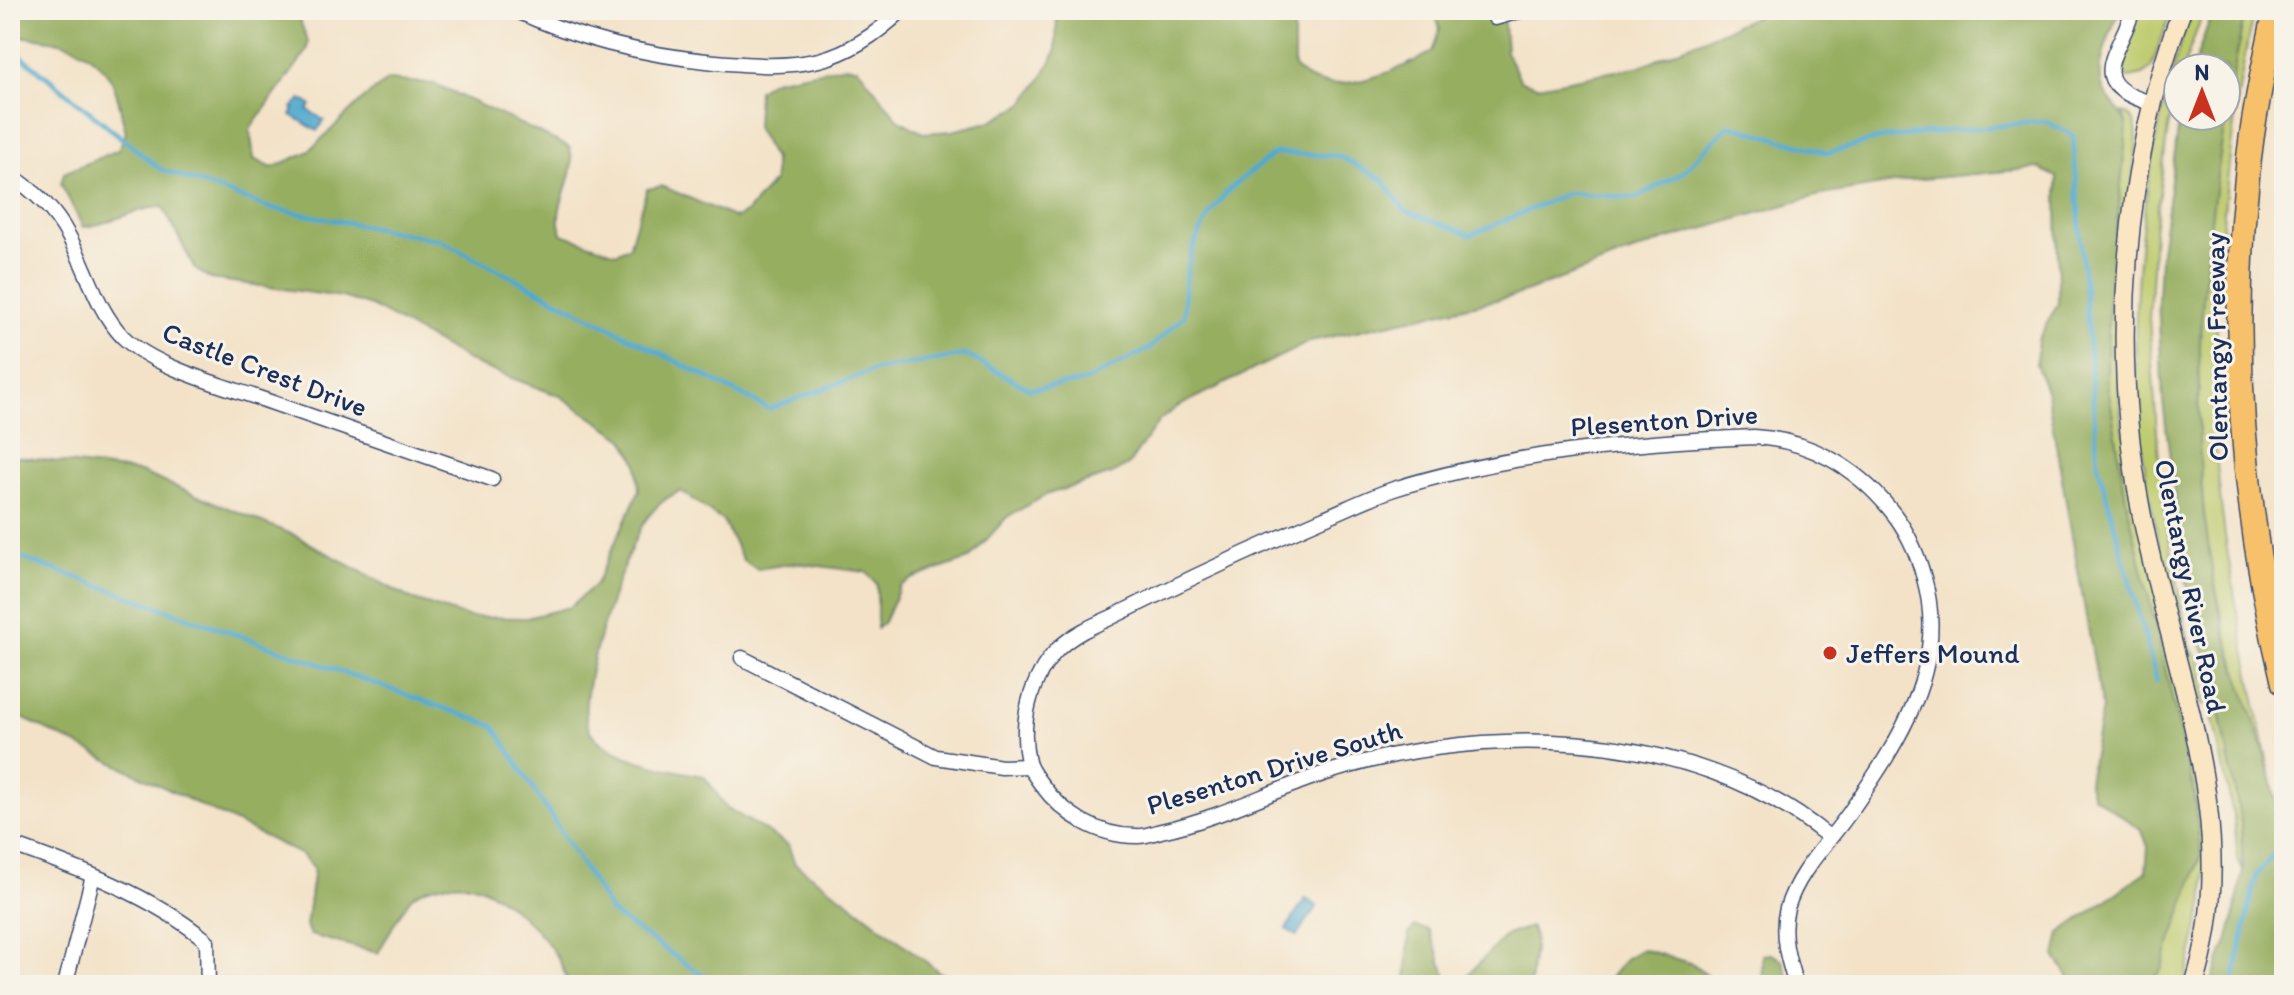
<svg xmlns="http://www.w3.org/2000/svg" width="2294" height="995" viewBox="0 0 2294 995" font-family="Itim,sans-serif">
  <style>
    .green { fill: #bdca6c; stroke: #6c7c65; stroke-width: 2 }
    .forest { fill: #96ae60; stroke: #586e5f; stroke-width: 2 }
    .water { fill: #4fa9cd; stroke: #356c96; stroke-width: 2 }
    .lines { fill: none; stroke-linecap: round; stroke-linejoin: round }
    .stream { stroke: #4fa9cd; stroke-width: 5 }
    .street-casing { stroke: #3b4a6e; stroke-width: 17 }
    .secondary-casing { stroke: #3b4a6e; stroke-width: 21 }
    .highway-casing { stroke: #3b4a6e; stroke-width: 27 }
    .street { stroke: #fff; stroke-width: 14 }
    .secondary { stroke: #fbe6c4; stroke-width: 18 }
    .highway { stroke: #f6c16b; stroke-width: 24 }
    .poi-dot { fill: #c8321e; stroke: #f7f3e8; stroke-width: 3 }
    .labels { text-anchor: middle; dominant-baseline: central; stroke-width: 6; stroke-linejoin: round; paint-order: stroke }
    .street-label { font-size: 28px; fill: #1b2f5e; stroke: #f7f3e8 }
    .poi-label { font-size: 28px; fill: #1b2f5e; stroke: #f7f3e8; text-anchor: start }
  </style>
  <rect width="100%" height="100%" fill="#f7f3e8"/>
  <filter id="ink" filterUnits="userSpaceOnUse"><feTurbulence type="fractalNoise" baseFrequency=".0125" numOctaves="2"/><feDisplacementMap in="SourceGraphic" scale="16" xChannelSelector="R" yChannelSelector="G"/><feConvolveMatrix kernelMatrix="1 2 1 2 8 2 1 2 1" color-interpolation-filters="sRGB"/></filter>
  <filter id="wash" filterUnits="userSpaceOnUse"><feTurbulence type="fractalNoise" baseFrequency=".006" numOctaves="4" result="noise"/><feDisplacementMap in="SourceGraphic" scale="32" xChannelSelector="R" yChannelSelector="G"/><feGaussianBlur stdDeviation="1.8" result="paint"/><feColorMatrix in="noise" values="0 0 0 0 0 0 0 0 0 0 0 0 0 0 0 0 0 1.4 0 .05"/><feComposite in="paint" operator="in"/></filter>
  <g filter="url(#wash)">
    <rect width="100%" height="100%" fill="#f3e2c7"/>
    <g class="green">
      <polygon points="2139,10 2172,10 2151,68 2143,75 2129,78 2122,75 2119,65"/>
      <path d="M2191,10H2204L2183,68H2178V86L2168,128L2154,231L2149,319L2159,461L2167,527L2189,644L2201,665L2203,677L2205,705L2200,702C2181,628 2158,553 2146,477C2122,323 2141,157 2191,10Z"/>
      <path d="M2245,10H2254C2235,97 2225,185 2219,274C2215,334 2212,391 2216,450C2223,559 2249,667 2270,774C2246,700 2221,628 2209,552C2181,371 2211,187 2245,10Z"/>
      <path d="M2123,112C2136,118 2136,125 2137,139L2117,322V364L2121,418L2196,776L2205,835L2204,901L2184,985H2150L2161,970L2201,855L2193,788L2126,500L2107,380L2108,310L2127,127Z"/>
      <polygon points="2211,665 2241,822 2243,871 2238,859 2234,819 2213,719"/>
    </g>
    <g class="forest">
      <path d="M10,10H296L308,42L307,51L250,129L254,159L272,168L308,152L363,99L388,80L435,84L569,147C581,175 549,206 562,234L616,253L629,247L647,189L662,186L735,218L746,213L774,181V159L756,127L758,90L773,80L846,66L858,68L898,119L923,133L952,131L989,122L1023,104L1042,78L1056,51L1057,10H1294V67C1299,71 1304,77 1310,79C1342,95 1404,68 1432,52L1440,28L1433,10H1503L1506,52L1521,81L1538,86L1641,66L1770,10H1953L1962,14L2012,18L2039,10H2119C2111,34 2090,72 2107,96C2116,110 2122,109 2127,127L2108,310L2107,380L2126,500L2193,788L2201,855L2161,970L2150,985H2074L2055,956L2060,933L2146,872L2148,847L2142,831L2093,796L2088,781L2102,708L2047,393L2036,364L2038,340L2058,303L2057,177L2039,168L1911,180L1816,196L1665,240L1514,296L1311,341L1177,407L1160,420L1128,465L1112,474L1048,494L1007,517L969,559L914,578L900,586L884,622L877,628V584L866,572L796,563L757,569L743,560L723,521L681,491C665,497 655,507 645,521C625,552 572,698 589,729C603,758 674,771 704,776L726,807L788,845L795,864L845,899L956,985H567C565,951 511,900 480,887C462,880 430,884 414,895C405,902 385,941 378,953L310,935L306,926L314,868L302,855L10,712V456L140,472L296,536L411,599L467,617L526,618L570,607L596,584L639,491L637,463L624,439L560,396L477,365L371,306L342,297L211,279L195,269L163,207C135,207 111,225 83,227L61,184L64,173L118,150L126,133C121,116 119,92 110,78C84,39 52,40 10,35Z"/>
      <polygon points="2213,10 2245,10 2226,114 2226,68 2193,68"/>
      <path d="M2180,116H2226C2203,259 2187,407 2209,551C2214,580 2219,612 2227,640C2241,685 2259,729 2270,774C2287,844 2284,913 2284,985H2210L2231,931L2243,871L2241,822L2211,665L2199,640L2183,564L2163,401L2158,299L2160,258Z"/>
      <polygon points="1415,927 1429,930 1449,983 1463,980 1506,935 1530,927 1535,937 1530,985 1406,985 1409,934"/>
      <polygon points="1642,949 1693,964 1719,985 1604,985 1626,958"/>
      <polygon points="1772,954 1783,961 1791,985 1763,985 1762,955"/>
    </g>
    <g class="water">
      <polygon points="301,99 311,105 308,110 324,120 317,131 291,115 294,109 292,108"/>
      <polygon points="1306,898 1317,906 1297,936 1286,929"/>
    </g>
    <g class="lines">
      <g class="stream">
        <path d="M10,47L160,169L270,208L440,240L769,409L872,371L966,355L1030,389L1083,382L1149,349L1184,316C1184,269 1191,236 1222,198C1235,181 1258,168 1275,153L1339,156L1383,180L1405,211L1471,235L1568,193L1636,198L1682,173L1729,125L1828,153L1883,138L2045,121L2073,135L2098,465L2157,681"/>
        <polyline points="10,554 494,726 612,913 717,985"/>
        <polyline points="2233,985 2256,875 2276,852"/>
      </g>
    </g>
  </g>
  <g filter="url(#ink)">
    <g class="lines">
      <g class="street-casing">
        <g id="street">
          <path d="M515,10C579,40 645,55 715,62C750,65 784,68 819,60C851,52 878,33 902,10"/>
          <path d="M2133,10C2119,55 2082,83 2151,103"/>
          <polyline points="1495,18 1523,10"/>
          <path d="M10,175C35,191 54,209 68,235C87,268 96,309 123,337C156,369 229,387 273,403C346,428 419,453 492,479"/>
          <polyline points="742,658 936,757 1002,767 1029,766"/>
          <path d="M10,844C78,868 151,895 207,941L208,985"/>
          <polyline points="65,985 93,876"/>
          <path d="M1796,985C1788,960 1780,934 1787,908C1799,869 1828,844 1850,812C1899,741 1949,667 1924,578C1917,552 1907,529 1889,508C1855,467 1809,440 1754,437C1634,442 1509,453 1394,489C1370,497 1346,509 1322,519C1250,550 1180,583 1110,618C1092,626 1072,635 1058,649C1030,678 1019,723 1028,762C1030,770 1036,777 1041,784C1063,814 1097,836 1136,836C1144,837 1153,833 1161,831C1212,820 1259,797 1308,779C1471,721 1690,723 1829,837"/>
        </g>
      </g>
      <g class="secondary-casing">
        <path id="secondary" d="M2182,10C2123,164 2110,349 2141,511C2170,667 2246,825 2194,985"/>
      </g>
      <g class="highway-casing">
        <path id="highway" d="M2276,10C2264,65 2252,121 2247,177C2229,347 2244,518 2284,683"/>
      </g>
      <use href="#street" class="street"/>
      <use href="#secondary" class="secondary"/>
      <use href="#highway" class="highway"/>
    </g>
  </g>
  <circle class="poi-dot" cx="1830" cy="653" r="8"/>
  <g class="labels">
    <g class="street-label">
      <text transform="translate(2216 347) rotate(-91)">Olentangy Freeway</text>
      <text transform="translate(265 369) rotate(21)">Castle Crest Drive</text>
      <text transform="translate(1664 420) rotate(-4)">Plesenton Drive</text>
      <text transform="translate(2191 586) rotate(78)">Olentangy River Road</text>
      <text transform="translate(1274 767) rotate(-17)">Plesenton Drive South</text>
    </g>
    <g class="poi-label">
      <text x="1846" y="653">Jeffers Mound</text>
    </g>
  </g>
  <rect width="2294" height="995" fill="none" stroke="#f7f3e8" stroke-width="40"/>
  <g transform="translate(2202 92)"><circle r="38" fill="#f7f3e8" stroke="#9fa5b1" stroke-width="2"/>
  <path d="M0-6L14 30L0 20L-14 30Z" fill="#c8321e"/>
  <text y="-12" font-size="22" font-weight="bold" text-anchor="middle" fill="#1b2f5e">N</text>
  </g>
</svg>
